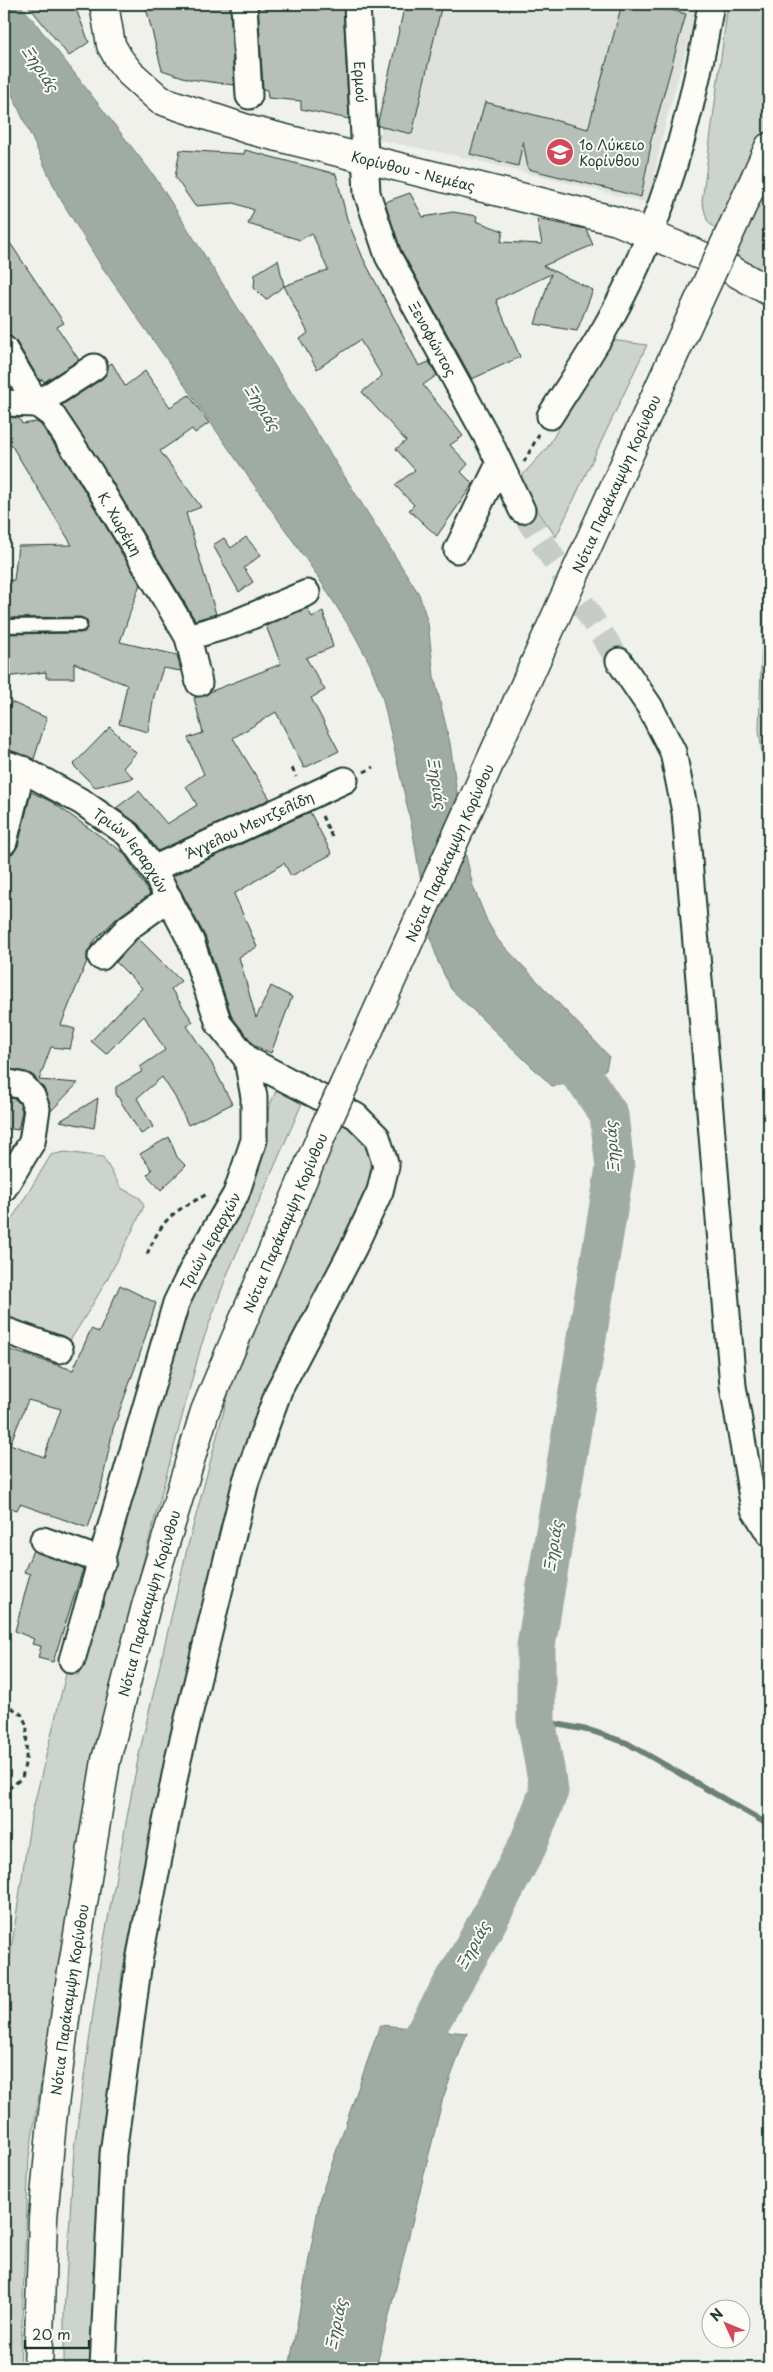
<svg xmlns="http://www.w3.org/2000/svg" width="773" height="2372" viewBox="0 0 773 2372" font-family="'Playpen Sans',sans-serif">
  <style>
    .built { fill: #dfe2dc }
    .green { fill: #cdd3cd; stroke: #768880 }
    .water { fill: #9faca4; stroke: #6c8077 }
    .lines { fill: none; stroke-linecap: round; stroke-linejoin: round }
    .stream { stroke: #6c8077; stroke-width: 6 }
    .river { stroke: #9faca4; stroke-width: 39 }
    .building { fill: #b6bfb8; stroke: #1f3d34; fill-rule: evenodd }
    .minor-tunnel { stroke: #c6cdc6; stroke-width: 25; stroke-dasharray: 25 12; stroke-linecap: butt }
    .service-casing { stroke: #1f3d34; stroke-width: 16 }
    .minor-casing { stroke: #1f3d34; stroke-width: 29 }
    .secondary-casing { stroke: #1f3d34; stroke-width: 31 }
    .trunk-casing { stroke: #1f3d34; stroke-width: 31 }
    .path { stroke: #1f3d34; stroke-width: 3; stroke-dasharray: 5 4; stroke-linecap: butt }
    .service { stroke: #fdfcf7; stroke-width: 12 }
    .minor { stroke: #fdfcf7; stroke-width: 25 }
    .secondary { stroke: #fdfcf7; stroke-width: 28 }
    .trunk { stroke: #fdfcf7; stroke-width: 28 }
    .trunk-bridge-casing { stroke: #1f3d34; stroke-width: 31; stroke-linecap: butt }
    .trunk-bridge { stroke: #fdfcf7; stroke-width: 28 }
    .labels { text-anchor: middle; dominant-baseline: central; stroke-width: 4; stroke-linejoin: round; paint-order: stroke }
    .street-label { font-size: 14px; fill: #1f3d34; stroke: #fdfcf7 }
    .poi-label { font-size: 14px; fill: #1f3d34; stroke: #fdfcf7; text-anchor: start }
    .water-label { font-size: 15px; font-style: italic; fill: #455e56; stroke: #fdfcf7 }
  </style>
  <rect width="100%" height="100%" fill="#f0f1eb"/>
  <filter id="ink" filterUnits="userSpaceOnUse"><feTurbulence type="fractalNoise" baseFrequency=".02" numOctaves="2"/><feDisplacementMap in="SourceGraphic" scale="10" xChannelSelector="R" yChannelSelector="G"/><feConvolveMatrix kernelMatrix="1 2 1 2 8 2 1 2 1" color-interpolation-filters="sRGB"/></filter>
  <g filter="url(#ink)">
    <polygon class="built" points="405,4 699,4 665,125 648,203 457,156 379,140"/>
    <g class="green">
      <polygon points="728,4 769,4 769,279 739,257 707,220 702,201"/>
      <polygon points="611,340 647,345 556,537 531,501 519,479 547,448"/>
      <polygon points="769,534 769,805 759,730 765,541"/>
      <polygon points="278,1086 303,1101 227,1275 201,1346 142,1566 92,1767 29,2157 20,2368 4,2368 4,1997 31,1817 66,1674 78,1675 178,1324"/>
      <polygon points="342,1120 359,1136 371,1159 369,1182 295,1337 213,1564 163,1770 122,1974 104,2138 91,2368 64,2368 64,2314 74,2149 101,1956 138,1759 186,1553 229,1391 281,1248"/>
      <path d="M65,1152L103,1157L121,1188L140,1198L144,1206C121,1256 99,1296 69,1342L4,1319V1232L51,1155Z"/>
    </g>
    <g class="water">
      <polygon points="4,4 19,4 30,16 155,177 419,594 428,623 434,676 450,743 466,856 473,886 487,921 498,940 609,1056 606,1069 587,1082 552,1086 451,989 438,962 430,935 412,828 390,730 382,696 370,664 354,634 314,571 100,264 58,195 4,77"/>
      <polygon points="380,2025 467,2033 443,2098 376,2368 289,2368 320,2198"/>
    </g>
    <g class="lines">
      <polyline class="stream" points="536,1720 592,1731 627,1743 769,1825"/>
      <polyline class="river" points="404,2078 416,2047 475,1945 528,1845 549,1791 536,1720 536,1646 615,1168 609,1115 587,1082 552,1044"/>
    </g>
    <g class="building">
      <polygon points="27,4 74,4 89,42 69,56"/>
      <polygon points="145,4 230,4 234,85 189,79 162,70"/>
      <polygon points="258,4 343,4 349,119 301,109 301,101 268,98 267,90 263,89"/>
      <polygon points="405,4 442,4 412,134 378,126 378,122"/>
      <polygon points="622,4 657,4 656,6 686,14 650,144 651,145 641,197 528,169 523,141 518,166 470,154 485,102 588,129"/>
      <polygon points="180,150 244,154 245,150 336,174 347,219 363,258 419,366 429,362 437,375 423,385 463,436 450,445 468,464 461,472 473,484 437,536 409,510 414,505 395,485 415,470 396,449 406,441 362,392 382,376 360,340 317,369 300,339 308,333 284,286 328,270 312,233 300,240 248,224 254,210 234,203 195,206 175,177"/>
      <polygon points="410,193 423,217 453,212 477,216 476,221 503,231 501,242 542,244 537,219 586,229 593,245 543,266 593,290 577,331 535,324 551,274 496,300 520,357 472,379 401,250 385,202"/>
      <polygon points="4,234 64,323 57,327 79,360 44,382 42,379 40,381 16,341 11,336 4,335"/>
      <polygon points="278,260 284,286 266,300 254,288 255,274"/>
      <polygon points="112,363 125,386 145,371 170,407 189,395 209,423 195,433 192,429 160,451 201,507 186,513 216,614 195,620 102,465 62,405 102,379 107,373 108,365"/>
      <polygon points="4,417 19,418 22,424 37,422 41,425 78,480 140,584 120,642 177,655 181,671 163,668 154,696 148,732 119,724 127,685 74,663 74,678 46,678 46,672 5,677 4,634 80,633 85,632 88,625 87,620 80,617 4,618 4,581 14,580 18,546 72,545 4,433"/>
      <polygon points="246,537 261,555 244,568 253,582 239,592 213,545 224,538 231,548"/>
      <polygon points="307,608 312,617 323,611 333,647 306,658 325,690 311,698 339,751 304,768 276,712 233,738 270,799 158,851 139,825 116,808 139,791 167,824 197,805 186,786 204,774 188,738 203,733 194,698 281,664 266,626"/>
      <polygon points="11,702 47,718 34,759 4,749 4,724"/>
      <polygon points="110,727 136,753 123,768 134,778 95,787 73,765"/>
      <polygon points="31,792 52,802 124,853 150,894 117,918 95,940 87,953 87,961 61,1025 75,1029 70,1049 51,1047 39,1080 78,1083 51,1111 45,1091 34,1076 26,1072 4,1068 4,856 14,852 18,846"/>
      <polygon points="310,812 332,854 291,876 284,863 234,894 257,947 239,957 256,1018 271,986 292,997 271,1053 255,1046 232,1017 205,936 173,876"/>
      <polygon points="138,938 181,981 171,989 193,1022 187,1026 212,1064 232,1104 188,1125 175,1097 162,1077 137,1098 153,1127 141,1134 116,1094 116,1087 143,1071 140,1067 165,1050 144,1016 106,1054 91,1041 142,988 116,962"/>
      <polygon points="4,1097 15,1099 20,1104 22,1111 18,1130 4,1128"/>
      <polygon points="98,1098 94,1128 60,1121"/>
      <polygon points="169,1137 177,1157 186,1166 161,1190 147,1175 152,1170 140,1154"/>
      <path d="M120,1285L156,1303L140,1354L113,1429L101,1488L88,1528L20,1504L17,1510L4,1506V1348L73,1370L91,1329L99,1332ZM28,1400L61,1409L44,1457L10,1444Z"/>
      <polygon points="33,1550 83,1569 53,1662 38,1658 41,1646 32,1644 34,1639 15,1631 30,1574 24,1572"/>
    </g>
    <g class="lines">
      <polyline class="minor-tunnel" points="522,510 619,661"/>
      <g class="service-casing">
        <polyline id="service" points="4,626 80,625"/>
      </g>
      <g class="minor-casing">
        <g id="minor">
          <polyline points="244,4 249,96"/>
          <path id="s1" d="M357,4L367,193L388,256L489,441L522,510"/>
          <polyline points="4,349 37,404 94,367"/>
          <path id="s2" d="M4,403L37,404L52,415L90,472L188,637L199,683"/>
          <path d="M550,416C569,386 590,355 608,323C663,225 693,114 711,4"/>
          <polyline points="457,550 499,464"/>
          <polyline points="188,637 230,625 307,593"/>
          <polyline points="619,661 650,707 673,752 685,812 733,1386 754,1509 769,1533"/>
          <path id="s3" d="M4,763L22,769L82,802L128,834L153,869L191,941L219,1024L247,1059L254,1097V1140L236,1194L197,1260L176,1303L72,1660"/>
          <polyline points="4,842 22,769"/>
          <path id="s4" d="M153,869L345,780"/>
          <polyline points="101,957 129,927 169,898"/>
          <polyline points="4,1082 23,1086 32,1096 37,1109 32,1142 4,1188"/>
          <polyline points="4,1330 60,1350"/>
          <polyline points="43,1540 103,1561"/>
          <polyline points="103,2368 113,2154 139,1961 178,1760 246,1481 279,1390 354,1247 380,1191 386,1166 377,1137 356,1116 247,1059"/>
        </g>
      </g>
      <g class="secondary-casing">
        <g id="secondary">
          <path id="s5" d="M104,4L111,45L119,59L130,73L160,100L250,130L617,221L717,262L769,291"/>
        </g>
      </g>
      <g class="trunk-casing">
        <g id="trunk">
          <polyline points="756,176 769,147"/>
          <path id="s6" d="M344,1085L683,335"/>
          <path id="s7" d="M38,2368L43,2218L52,2121L67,2003L106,1760L146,1606L205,1411L325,1127"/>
        </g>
      </g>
      <g class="path">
        <polyline points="4,15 13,4"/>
        <polyline points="524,462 539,434"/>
        <polyline points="292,768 296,777"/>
        <polyline points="364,772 374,767"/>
        <polyline points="322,816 333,839"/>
        <path d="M147,1254C165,1214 173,1213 209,1193"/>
        <polyline points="4,1702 22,1715 27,1726 26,1759 22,1778 4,1792"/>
      </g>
      <use href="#service" class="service"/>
      <use href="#minor" class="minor"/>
      <use href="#secondary" class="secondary"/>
      <use href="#trunk" class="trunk"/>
      <g class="trunk-bridge-casing">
        <g id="trunk-bridge">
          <polyline points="683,335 756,176"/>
          <polyline points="325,1127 344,1085"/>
        </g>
      </g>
      <use href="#trunk-bridge" class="trunk-bridge"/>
    </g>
  </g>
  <defs>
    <g id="school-disc" transform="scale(1.4375)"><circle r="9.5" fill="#d1495b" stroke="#fdfcf7"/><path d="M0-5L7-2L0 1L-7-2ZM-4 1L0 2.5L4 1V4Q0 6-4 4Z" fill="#fff"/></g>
  </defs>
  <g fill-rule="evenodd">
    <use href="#school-disc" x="560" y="152"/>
  </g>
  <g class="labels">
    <g class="street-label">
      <text stroke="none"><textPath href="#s1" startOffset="78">Ερμού</textPath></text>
      <text stroke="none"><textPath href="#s5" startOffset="379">Κορίνθου - Νεμέας</textPath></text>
      <text stroke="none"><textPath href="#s1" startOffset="350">Ξενοφώντος</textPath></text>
      <text stroke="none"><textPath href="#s6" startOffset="660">Νότια Παράκαμψη Κορίνθου</textPath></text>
      <text stroke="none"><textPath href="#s2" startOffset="180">Κ. Χωρέμη</textPath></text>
      <text stroke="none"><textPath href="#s4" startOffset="106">Άγγελου Μεντζελίδη</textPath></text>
      <text stroke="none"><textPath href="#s3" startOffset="158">Τριών Ιεραρχών</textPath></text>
      <text stroke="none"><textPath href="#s6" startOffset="255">Νότια Παράκαμψη Κορίνθου</textPath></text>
      <text stroke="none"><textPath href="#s7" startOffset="1180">Νότια Παράκαμψη Κορίνθου</textPath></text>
      <text transform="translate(210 1241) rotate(-61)">Τριών Ιεραρχών</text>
      <text stroke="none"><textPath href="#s7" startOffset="775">Νότια Παράκαμψη Κορίνθου</textPath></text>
      <text stroke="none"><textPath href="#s7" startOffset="370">Νότια Παράκαμψη Κορίνθου</textPath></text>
    </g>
    <g class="poi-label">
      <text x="579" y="144">1ο Λύκειο<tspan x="579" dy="16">Κορίνθου</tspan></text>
    </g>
    <g class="water-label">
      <text transform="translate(41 68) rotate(56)">Ξηριάς</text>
      <text transform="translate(263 407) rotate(58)">Ξηριάς</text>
      <text transform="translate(438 783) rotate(81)">Ξηριάς</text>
      <text transform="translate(611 1147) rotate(-94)">Ξηριάς</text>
      <text transform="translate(552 1546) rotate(-81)">Ξηριάς</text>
      <text transform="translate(472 1945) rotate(-61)">Ξηριάς</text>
      <text transform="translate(335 2324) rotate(-78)">Ξηριάς</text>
    </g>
  </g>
  <rect width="773" height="2372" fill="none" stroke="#fdfcf7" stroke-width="20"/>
  <rect x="10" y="10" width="753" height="2352" fill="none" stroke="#1f3d34" stroke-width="2" filter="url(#ink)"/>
  <g transform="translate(726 2324) rotate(314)"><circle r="24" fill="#fdfcf7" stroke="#a4b0a9"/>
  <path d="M0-4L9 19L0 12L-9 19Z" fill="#d1495b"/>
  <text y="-8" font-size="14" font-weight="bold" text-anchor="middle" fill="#1f3d34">N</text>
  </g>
  <path d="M25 2340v8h64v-8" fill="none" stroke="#1f3d34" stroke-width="2.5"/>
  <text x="32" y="2340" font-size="15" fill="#1f3d34" stroke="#fdfcf7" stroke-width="4" paint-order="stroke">20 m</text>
</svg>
